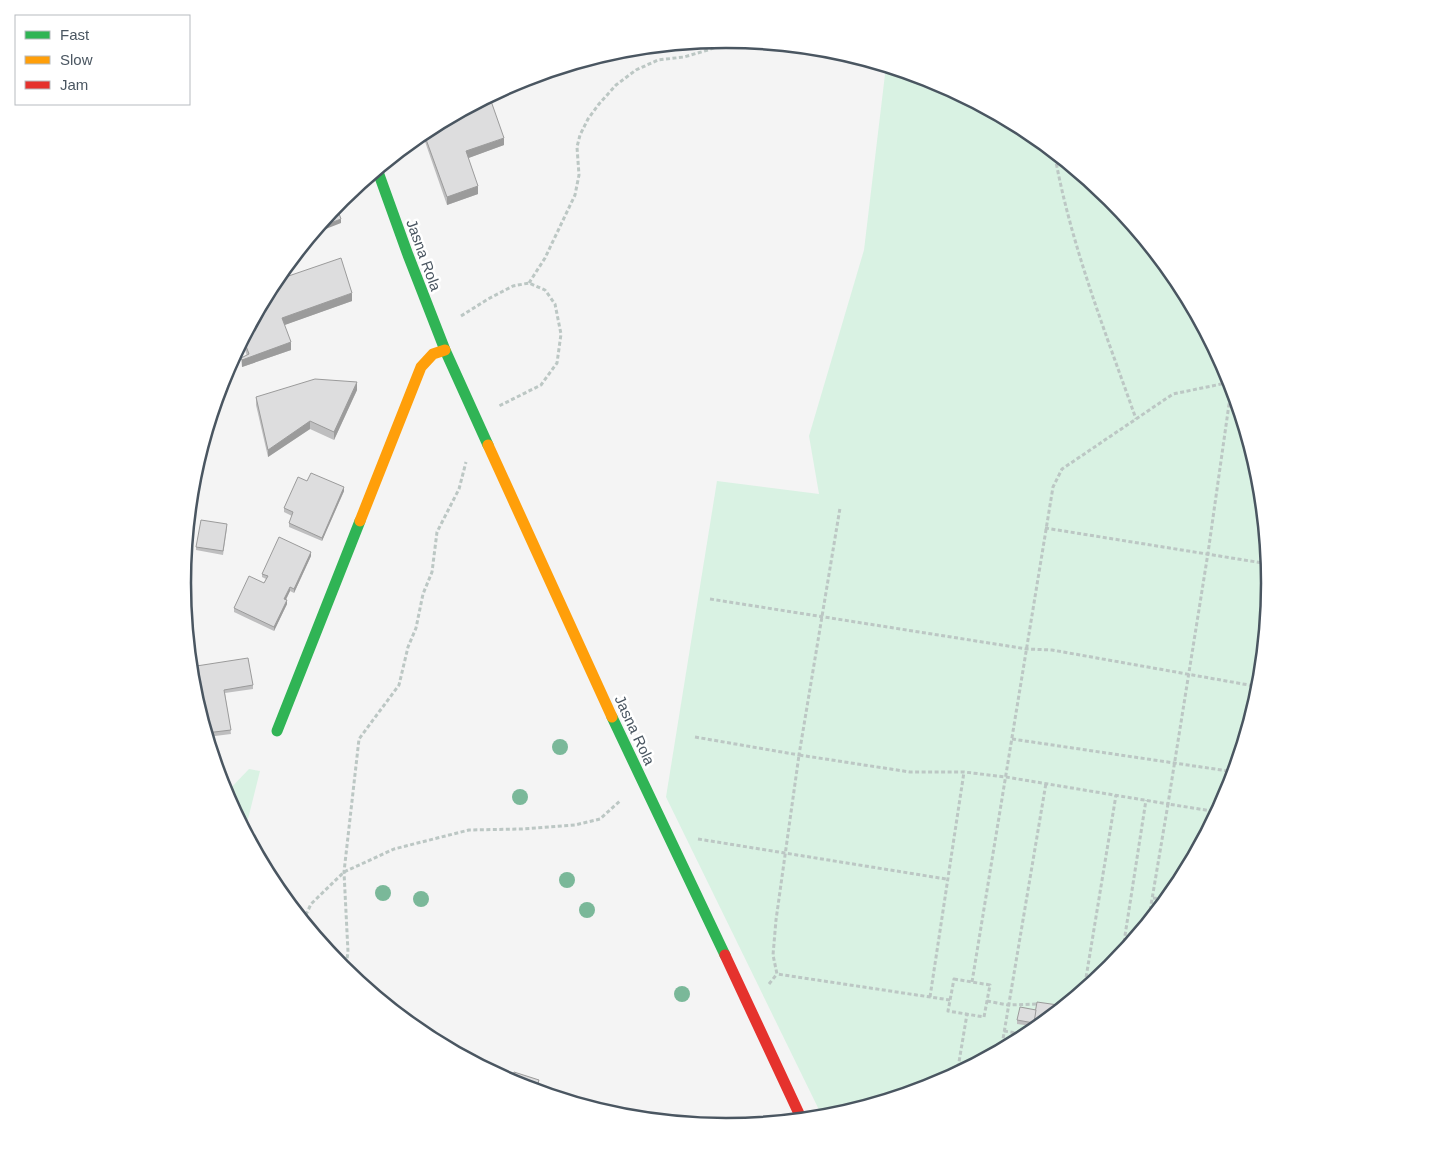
<svg xmlns="http://www.w3.org/2000/svg" width="1453" height="1166" viewBox="0 0 1453 1166" font-family="Helvetica,sans-serif">
  <style>
    .green { fill: #d9f2e3 }
    .lines { fill: none; stroke-linecap: round; stroke-linejoin: round }
    .path { stroke: #bcc7c4; stroke-width: 3; stroke-dasharray: 4 2.5; stroke-linecap: butt }
    .fast { stroke: #30b455; stroke-width: 11 }
    .slow { stroke: #ff9f0a; stroke-width: 11 }
    .jam { stroke: #e5322d; stroke-width: 11 }
    .tree { fill: #7ab899 }
    .wall { fill: #bebebf }
    .shaded-wall { fill: #9b9b9b }
    .building { fill: #ddddde; stroke: #9b9b9b }
    .labels { text-anchor: middle; dominant-baseline: central; stroke-width: 5; stroke-linejoin: round; paint-order: stroke }
    .street-label { font-size: 15px; fill: #4a5661; stroke: #fff }
    .rim { fill: none; stroke: #4a5661; stroke-width: 2.5 }
  </style>
  <rect width="100%" height="100%" fill="#f4f4f4"/>
  <g class="green">
    <polygon points="886,66 935,80 1029,131 1051,149 1052,153 1055,152 1112,198 1179,281 1229,375 1260,477 1271,583 1260,689 1229,792 1179,886 1111,968 1029,1036 935,1086 832,1117 823,1118 666,797 717,481 819,494 809,436 864,250"/>
    <polygon points="249,769 260,771 245,831 225,794"/>
  </g>
  <g class="lines">
    <g class="path">
      <path d="M1054,151C1070,243 1105,331 1136,419"/>
      <polyline points="529,283 545,258 575,195 579,175 577,147 580,135 588,119 599,104 616,85 636,70 658,60 684,57 708,50 735,40"/>
      <polyline points="461,316 488,299 513,286 529,283 545,290 555,304 561,334 557,363 541,385 499,406"/>
      <polyline points="1045,528 1269,564"/>
      <polyline points="710,599 1027,649 1052,650 1260,687"/>
      <polyline points="695,737 799,755 840,508"/>
      <polyline points="1012,739 1235,772"/>
      <polyline points="698,839 946,879"/>
      <polyline points="1153,898 1167,900"/>
      <polyline points="303,921 311,904 344,872 394,849 469,830 522,829 575,825 600,819 621,800"/>
      <polyline points="1148,923 1168,804 1218,812"/>
      <polyline points="1122,955 1146,800"/>
      <polyline points="345,971 348,952 344,872 359,739 399,685 408,647 416,628 423,594 432,572 437,532 459,489 466,462"/>
      <polygon points="954,979 990,985 984,1017 948,1011"/>
      <polyline points="972,982 1053,487 1062,469 1173,394 1231,382"/>
      <polyline points="769,984 777,974"/>
      <polyline points="1084,990 1116,795"/>
      <polyline points="930,997 964,772"/>
      <polyline points="950,1000 777,974 773,955 776,920 799,755 910,772 964,772 1006,777 1168,804 1208,553 1232,383"/>
      <polyline points="987,1001 1008,1005 1040,1004"/>
      <polyline points="1004,1031 1029,1035"/>
      <polyline points="1001,1051 1046,783"/>
      <polyline points="957,1074 967,1014"/>
    </g>
    <g class="fast">
      <polyline points="377,169 408,255 445,350 488,445"/>
      <polyline points="612,717 725,955"/>
      <polyline points="277,731 360,521"/>
    </g>
    <g class="slow">
      <polyline points="488,445 612,717"/>
      <polyline points="360,521 421,367 433,354 445,350"/>
    </g>
    <polyline class="jam" points="725,955 802,1120"/>
  </g>
  <g class="tree">
    <circle cx="560" cy="747" r="8"/>
    <circle cx="520" cy="797" r="8"/>
    <circle cx="567" cy="880" r="8"/>
    <circle cx="383" cy="893" r="8"/>
    <circle cx="421" cy="899" r="8"/>
    <circle cx="587" cy="910" r="8"/>
    <circle cx="682" cy="994" r="8"/>
  </g>
  <g class="wall">
    <polygon points="424,130 504,145 468,158 478,194 447,205 422,133"/>
    <polygon points="274,281 352,301 284,325 291,350 242,367 241,358 247,356 242,341"/>
    <polygon points="357,390 334,440 310,429 268,457 256,405 256,397"/>
    <polygon points="307,481 344,491 322,541 289,527 289,523 292,516 284,512 284,508"/>
    <polygon points="227,528 223,555 196,550 196,547"/>
    <polygon points="311,556 294,593 290,591 286,600 287,604 274,631 234,612 234,608 264,583 266,579 262,577 262,574"/>
    <polygon points="253,685 253,689 225,693 231,734 207,737 203,724 199,699 196,699 193,689"/>
    <polygon points="1067,1004 1039,1027 1017,1024 1017,1020 1036,1010 1058,1005"/>
  </g>
  <g class="shaded-wall">
    <polygon points="504,138 504,145 466,159 466,151"/>
    <polygon points="478,186 478,194 447,205 447,197"/>
    <polygon points="341,219 341,223 313,234 317,228"/>
    <polygon points="352,293 352,301 282,326 282,318"/>
    <polygon points="291,342 291,350 242,367 242,360"/>
    <polygon points="357,382 357,390 334,440 334,432"/>
    <polygon points="310,421 310,429 268,457 268,450"/>
    <polygon points="344,487 344,491 322,541 322,538"/>
    <polygon points="311,552 311,556 294,593 294,589"/>
    <polygon points="290,587 290,591 284,603 284,599"/>
    <polygon points="287,600 287,604 274,631 274,627"/>
    <polygon points="539,1080 539,1084 537,1091 535,1091"/>
  </g>
  <g class="building">
    <polygon points="491,101 504,138 466,151 478,186 447,197 423,131 456,113"/>
    <polygon points="336,205 341,219 317,228"/>
    <polygon points="341,258 352,293 282,318 291,342 242,360 241,358 249,354 243,338 274,281"/>
    <polygon points="315,379 357,382 334,432 310,421 268,450 256,397"/>
    <polygon points="311,473 344,487 322,538 289,523 293,512 284,508 298,477 307,481"/>
    <polygon points="201,520 227,524 223,551 196,547"/>
    <polygon points="279,537 311,552 294,589 290,587 284,599 287,600 274,627 234,608 249,576 264,583 268,576 262,574"/>
    <polygon points="248,658 253,685 224,690 231,730 206,733 199,695 195,695 193,689 190,667"/>
    <polygon points="1037,1002 1058,1005 1059,1003 1067,1004 1046,1021 1034,1019"/>
    <polygon points="1020,1007 1036,1010 1034,1023 1017,1020"/>
    <polygon points="514,1072 539,1080 535,1091 518,1086 511,1082"/>
  </g>
  <g class="labels">
    <g class="street-label">
      <text transform="translate(424 255) rotate(70)">Jasna Rola</text>
      <text transform="translate(635 730) rotate(65)">Jasna Rola</text>
    </g>
  </g>
  <path d="M0 0H1453V1166H0ZM191 583a535 535 0 1 1 1070 0a535 535 0 1 1-1070 0Z" fill="#fff" fill-rule="evenodd"/>
  <path class="rim" d="M191 583a535 535 0 1 1 1070 0a535 535 0 1 1-1070 0Z"/>
  <rect x="15" y="15" width="175" height="90" fill="#ffffff" stroke="#b7bbc0"/>
  <rect x="25" y="31" width="25" height="8" fill="#30b455" stroke="#b7bbc0"/>
  <text x="60" y="40" font-size="15" fill="#4a5661">Fast</text>
  <rect x="25" y="56" width="25" height="8" fill="#ff9f0a" stroke="#b7bbc0"/>
  <text x="60" y="65" font-size="15" fill="#4a5661">Slow</text>
  <rect x="25" y="81" width="25" height="8" fill="#e5322d" stroke="#b7bbc0"/>
  <text x="60" y="90" font-size="15" fill="#4a5661">Jam</text>
</svg>
